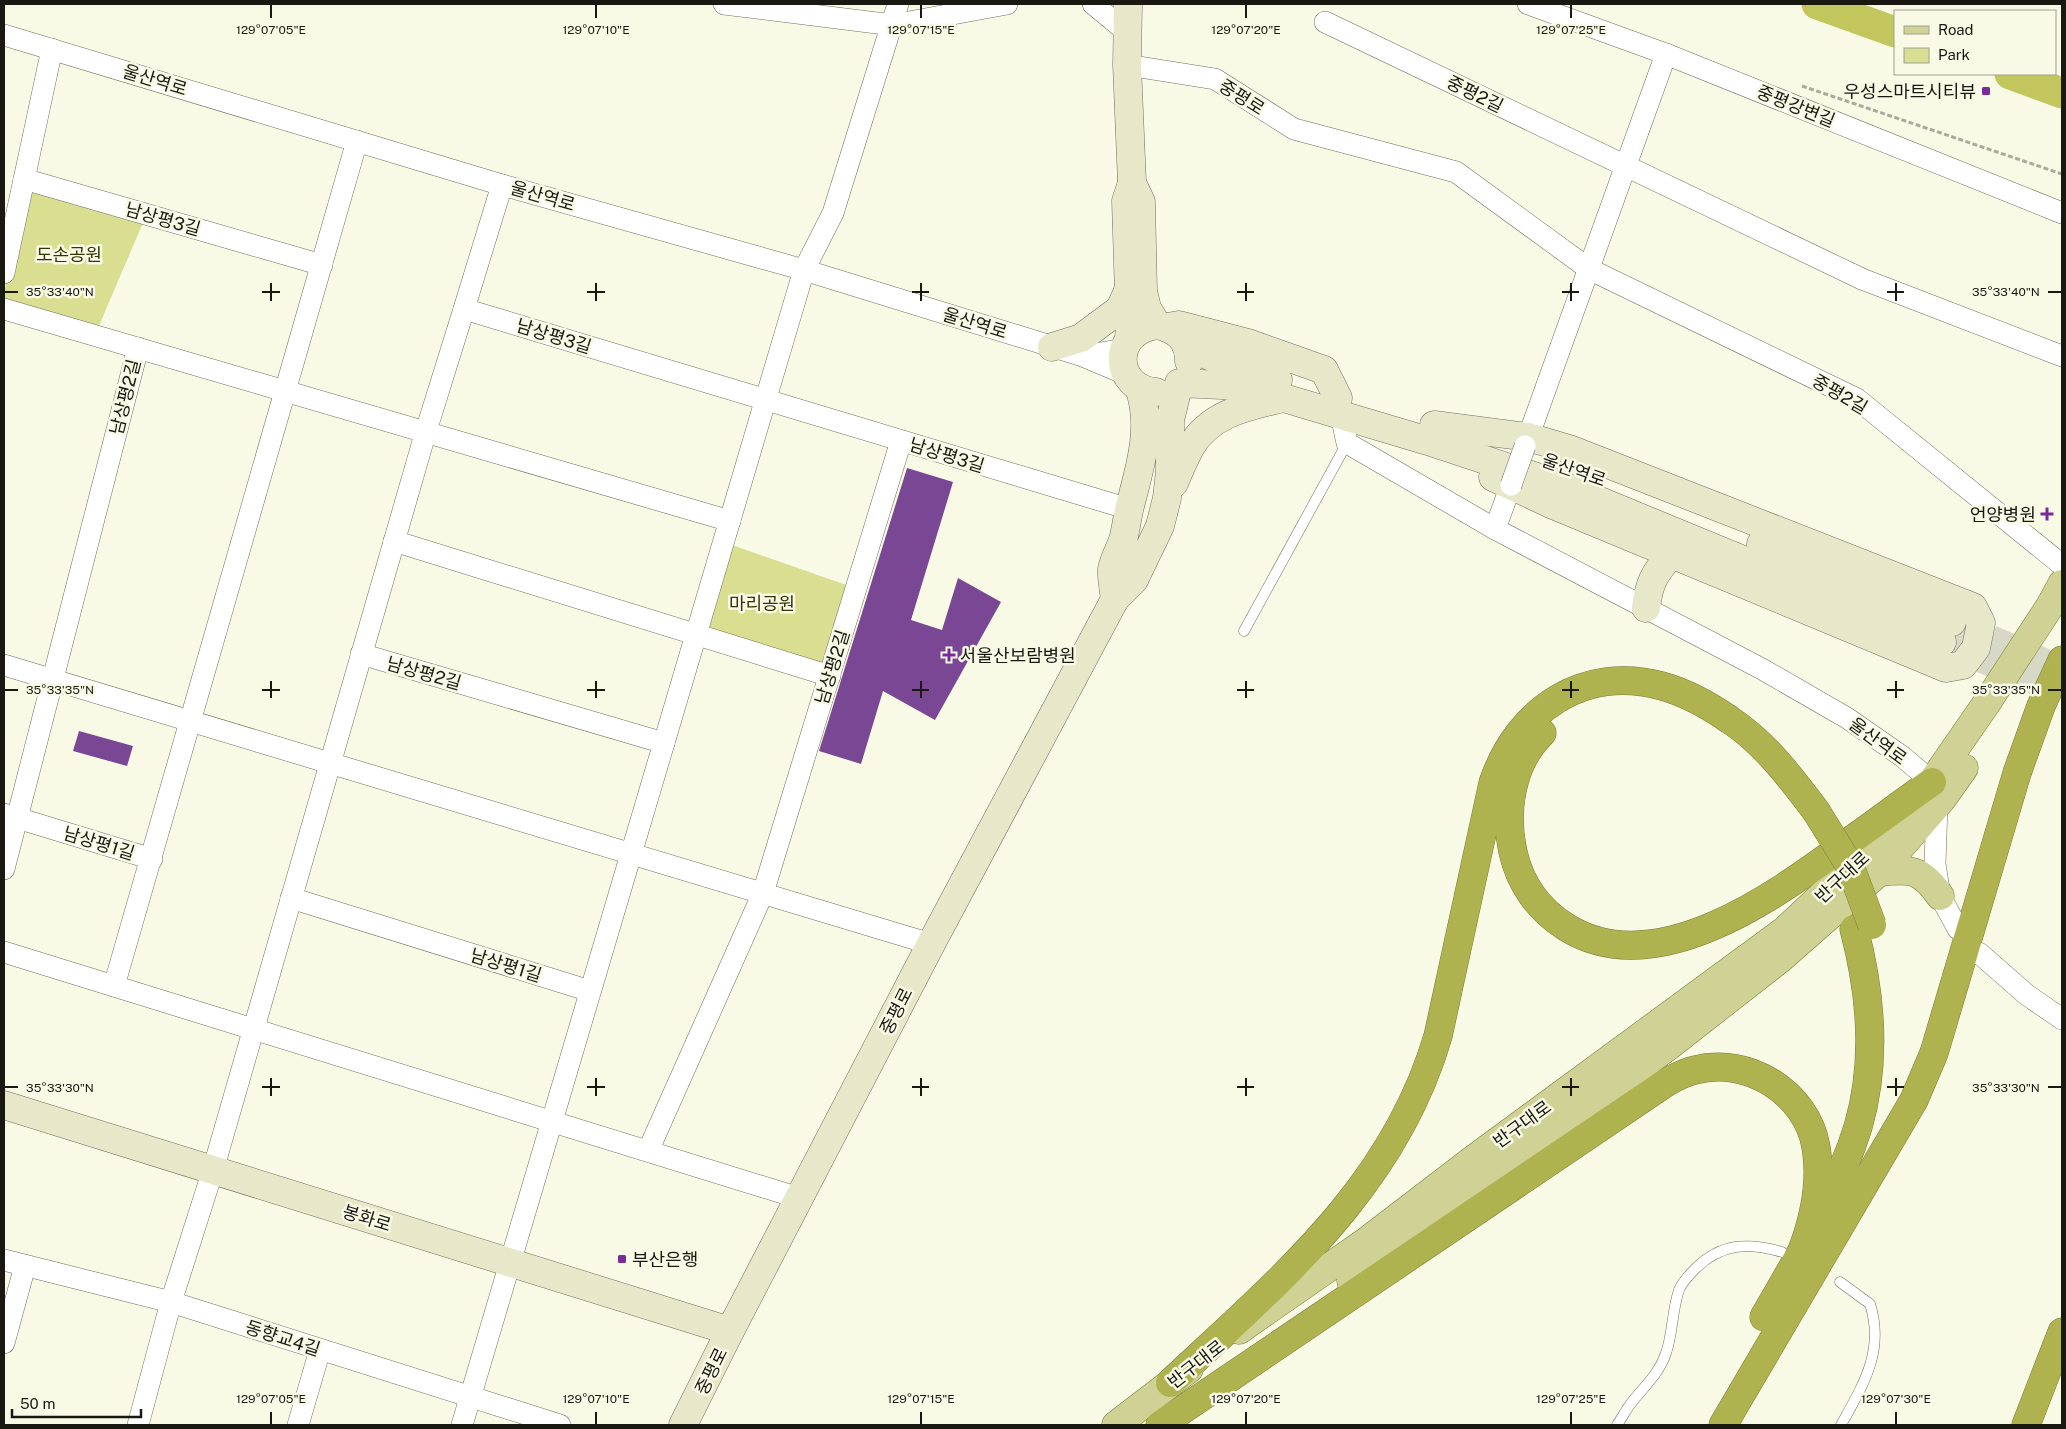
<svg xmlns="http://www.w3.org/2000/svg" width="2066" height="1429" viewBox="0 0 2066 1429" font-family="'Public Sans','Noto Sans KR',sans-serif">
  <style>
    .green { fill: #d9de90 }
    .lines { fill: none; stroke-linecap: round; stroke-linejoin: round }
    .river { stroke: #c2c65c; stroke-width: 31 }
    .building { fill: #7a4795 }
    .secondary-tunnel { stroke: #d7d8c6; stroke-width: 28; stroke-dasharray: 28 14; stroke-linecap: butt }
    .service-casing { stroke: #6e6f5e; stroke-width: 11 }
    .minor-casing { stroke: #6e6f5e; stroke-width: 22 }
    .secondary-casing { stroke: #6e6f5e; stroke-width: 29 }
    .primary-casing { stroke: #7a7d3a; stroke-width: 29 }
    .motorway-casing { stroke: #7a7d3a; stroke-width: 29 }
    .path { stroke: #a9aa9b; stroke-width: 3; stroke-dasharray: 5 2.5; stroke-linecap: butt }
    .service { stroke: #fff; stroke-width: 10 }
    .minor { stroke: #fff; stroke-width: 21 }
    .secondary { stroke: #e7e8ca; stroke-width: 28 }
    .primary { stroke: #cfd195; stroke-width: 28 }
    .motorway { stroke: #afb34f; stroke-width: 28 }
    .minor-bridge-casing { stroke: #6e6f5e; stroke-width: 22; stroke-linecap: butt }
    .motorway-bridge-casing { stroke: #7a7d3a; stroke-width: 29; stroke-linecap: butt }
    .minor-bridge { stroke: #fff; stroke-width: 21 }
    .motorway-bridge { stroke: #afb34f; stroke-width: 28 }
    .ticks { fill: none; stroke: #191912; stroke-width: 2 }
    .poi-dot { fill: #792b9c; stroke: #f8fae6; stroke-width: 2 }
    .labels { text-anchor: middle; dominant-baseline: central; stroke-width: 5; stroke-linejoin: round; paint-order: stroke }
    .street-label { font-size: 18px; fill: #191912; stroke: #f8fae6 }
    .poi-label { font-size: 18px; fill: #191912; stroke: #f8fae6; text-anchor: end }
    .park-label { font-size: 18px; fill: #343507; stroke: #f8fae6 }
    .ticks-label { font-size: 12px; text-anchor: middle; fill: #191912; stroke: #f8fae6; stroke-width: 5; stroke-linejoin: round; paint-order: stroke }
  </style>
  <rect width="100%" height="100%" fill="#f8fae6"/>
  <g class="green">
    <polygon points="26,185 145,218 95,335 4,304 4,294"/>
    <polygon points="729,544 852,587 827,668 703,631"/>
  </g>
  <g class="lines">
    <g class="river">
      <polyline points="1817,4 1895,32"/>
      <polyline points="2010,74 2062,93"/>
    </g>
  </g>
  <g class="building">
    <polygon points="907,468 953,482 911,620 942,630 958,578 1001,602 935,720 883,691 861,764 819,751"/>
    <polygon points="79,731 133,746 127,766 73,751"/>
  </g>
  <g class="lines">
    <g class="secondary-tunnel">
      <polyline points="1952,622 2062,670"/>
      <polyline points="1942,642 2062,693"/>
    </g>
    <g class="service-casing">
      <g id="service">
        <polyline points="1244,631 1347,443"/>
        <path d="M1840,1282L1870,1304C1885,1351 1863,1385 1841,1425"/>
        <path d="M1617,1425C1621,1419 1625,1412 1629,1406C1642,1388 1659,1375 1666,1353C1673,1333 1672,1310 1679,1290C1682,1282 1689,1275 1695,1269C1721,1243 1748,1242 1782,1252"/>
      </g>
    </g>
    <g class="minor-casing">
      <g id="minor">
        <polyline points="724,4 893,25 1007,4"/>
        <polyline points="1093,4 1127,32"/>
        <polyline points="1528,4 1666,54 2062,213"/>
        <polyline points="1325,22 1862,279 2062,356"/>
        <polyline points="4,35 502,185 804,270 1083,356"/>
        <polyline points="1127,65 1215,79 1294,129 1456,172 1589,269 1857,399 2062,565"/>
        <polyline points="24,179 322,265"/>
        <polyline points="4,273 52,49"/>
        <polyline points="4,309 730,521"/>
        <polyline points="464,309 502,185"/>
        <polyline points="1124,349 1083,356 1128,375"/>
        <polyline points="1341,415 1347,443 1495,529 1762,669 1847,718 1903,757 1932,782 1937,805 1935,864 1940,896 1958,929"/>
        <polyline points="1525,446 1666,54"/>
        <polyline points="1495,529 1511,485"/>
        <polyline points="394,541 830,676"/>
        <polyline points="361,654 664,743"/>
        <polyline points="4,665 931,944"/>
        <polyline points="4,814 152,859"/>
        <polyline points="4,869 138,348"/>
        <polyline points="291,898 590,991"/>
        <polyline points="4,952 799,1198"/>
        <polyline points="1979,953 2027,995 2062,1019"/>
        <polyline points="114,986 357,141"/>
        <polyline points="648,1151 763,893 901,441"/>
        <polyline points="4,1260 171,1302 560,1425"/>
        <polyline points="4,1343 25,1266"/>
        <polyline points="138,1425 171,1302 213,1170 426,431 464,309 1129,509"/>
        <polyline points="298,1425 320,1350"/>
        <polyline points="462,1425 804,270 833,213 898,4"/>
      </g>
    </g>
    <g class="secondary-casing">
      <g id="secondary">
        <polyline points="1128,4 1127,65 1132,183"/>
        <polyline points="1168,327 1179,325 1248,343 1324,370 1338,398"/>
        <path d="M1129,339L1130,327L1126,201L1132,183L1141,202L1143,291L1147,308L1157,325C1177,329 1189,340 1189,361"/>
        <polyline points="1186,345 1227,364 1278,380"/>
        <polyline points="1052,347 1081,338 1120,309 1128,291"/>
        <path d="M1139,387C1153,428 1140,467 1130,506C1127,518 1126,529 1123,540C1120,549 1114,559 1112,569C1111,578 1114,590 1115,599L1134,580L1160,526L1167,498L1170,471V420L1179,383L1222,385L1257,390L1428,441L1561,485L1942,642"/>
        <path d="M1156,392C1113,389 1110,331 1157,325"/>
        <polyline points="1434,425 1528,437 1572,450 1973,607 1981,623 1976,648 1963,665 1946,668 1551,504 1493,477"/>
        <path d="M1174,483C1179,471 1184,459 1190,448C1209,414 1245,407 1279,399"/>
        <polyline points="1761,544 1952,622"/>
        <path d="M1646,608C1649,583 1654,573 1672,554"/>
        <polyline points="4,1105 730,1331"/>
        <polyline points="683,1425 730,1331 931,944 1115,599"/>
      </g>
    </g>
    <g class="primary-casing">
      <g id="primary">
        <path d="M1879,872C1910,869 1921,868 1940,896"/>
        <polyline points="1351,1281 1670,1045 1780,959 1879,872 1942,799 1964,768"/>
        <polyline points="1239,1330 1364,1243 1475,1158 1784,931 1881,840 1932,782 1986,704 2050,606 2062,584"/>
        <polyline points="1116,1425 1189,1369"/>
      </g>
    </g>
    <g class="motorway-casing">
      <g id="motorway">
        <path d="M1542,733C1511,763 1504,811 1513,852C1520,884 1539,910 1566,927C1655,983 1773,897 1843,846C1873,825 1902,803 1932,782"/>
        <path d="M1764,1317C1799,1256 1837,1195 1858,1127C1877,1062 1871,993 1854,929"/>
        <path d="M1170,1383C1280,1280 1394,1187 1438,1036L1493,783C1518,709 1584,665 1662,686C1687,693 1710,706 1730,720C1765,743 1791,778 1816,811"/>
        <path d="M1160,1425L1667,1082C1676,1077 1685,1072 1695,1070C1748,1056 1807,1093 1816,1147C1822,1182 1815,1215 1803,1248"/>
        <polyline points="1723,1425 1914,1100 1934,1053 2017,773 2041,706 2062,660"/>
        <polyline points="2026,1425 2062,1332"/>
      </g>
    </g>
    <polyline class="path" points="1802,86 2062,174"/>
    <use href="#service" class="service"/>
    <use href="#minor" class="minor"/>
    <use href="#secondary" class="secondary"/>
    <use href="#primary" class="primary"/>
    <use href="#motorway" class="motorway"/>
    <g class="minor-bridge-casing">
      <polyline id="minor-bridge" points="1511,485 1525,446"/>
    </g>
    <g class="motorway-bridge-casing">
      <polyline id="motorway-bridge" points="1816,811 1850,866 1872,925"/>
    </g>
    <use href="#minor-bridge" class="minor-bridge"/>
    <use href="#motorway-bridge" class="motorway-bridge"/>
  </g>
  <path class="ticks" d="M271,5V18M596,5V18M921,5V18M1246,5V18M1571,5V18M271,283V301M596,283V301M921,283V301M1246,283V301M1571,283V301M1896,283V301M5,292H18M262,292H280M587,292H605M912,292H929M1237,292H1254M1562,292H1579M1887,292H1904M2048,292H2061M271,681V698M596,681V698M921,681V698M1246,681V698M1571,681V698M1896,681V698M5,690H18M262,690H280M587,690H605M912,690H929M1237,690H1254M1562,690H1579M1887,690H1904M2048,690H2061M271,1078V1096M596,1078V1096M921,1078V1096M1246,1078V1096M1571,1078V1096M1896,1078V1096M5,1087H18M262,1087H280M587,1087H605M912,1087H929M1237,1087H1254M1562,1087H1579M1887,1087H1904M2048,1087H2061M271,1412V1424M596,1412V1424M921,1412V1424M1246,1412V1424M1571,1412V1424M1896,1412V1424"/>
  <g class="poi-dot">
    <rect x="1981" y="86" width="10" height="10" rx="2.5"/>
    <path d="M2044.5 506.5h5v5h5v5h-5v5h-5v-5h-5v-5h5z"/>
    <path d="M946.5 647.5h5v5h5v5h-5v5h-5v-5h-5v-5h5z"/>
    <rect x="617" y="1254" width="10" height="10" rx="2.5"/>
  </g>
  <g class="labels">
    <g class="street-label">
      <text transform="translate(155 80) rotate(17)">울산역로</text>
      <text transform="translate(1475 94) rotate(26)">중평2길</text>
      <text transform="translate(1242 97) rotate(32)">중평로</text>
      <text transform="translate(1796 106) rotate(22)">중평강변길</text>
      <text transform="translate(543 196) rotate(16)">울산역로</text>
      <text transform="translate(163 219) rotate(16)">남상평3길</text>
      <text transform="translate(975 323) rotate(17)">울산역로</text>
      <text transform="translate(554 336) rotate(17)">남상평3길</text>
      <text transform="translate(1840 394) rotate(30)">중평2길</text>
      <text transform="translate(125 397) rotate(-76)">남상평2길</text>
      <text transform="translate(947 455) rotate(17)">남상평3길</text>
      <text transform="translate(1574 470) rotate(19)">울산역로</text>
      <text transform="translate(832 667) rotate(-73)">남상평2길</text>
      <text transform="translate(424 673) rotate(16)">남상평2길</text>
      <text transform="translate(1878 741) rotate(36)">울산역로</text>
      <text transform="translate(99 843) rotate(17)">남상평1길</text>
      <text transform="translate(1842 877) rotate(-43)">반구대로</text>
      <text transform="translate(506 965) rotate(17)">남상평1길</text>
      <text transform="translate(896 1011) rotate(-63)">중평로</text>
      <text transform="translate(1522 1124) rotate(-36)">반구대로</text>
      <text transform="translate(367 1218) rotate(17)">봉화로</text>
      <text transform="translate(283 1338) rotate(18)">동향교4길</text>
      <text transform="translate(1196 1364) rotate(-38)">반구대로</text>
      <text transform="translate(711 1371) rotate(-64)">중평로</text>
    </g>
    <g class="poi-label">
      <text x="1976" y="91">우성스마트시티뷰</text>
      <text x="2036" y="514">언양병원</text>
      <text x="960" y="655" text-anchor="start">서울산보람병원</text>
      <text x="632" y="1259" text-anchor="start">부산은행</text>
    </g>
    <g class="park-label">
      <text x="69" y="254">도손공원</text>
      <text x="762" y="603">마리공원</text>
    </g>
  </g>
  <g class="ticks-label">
    <text x="271" y="34">129°07'05"E</text>
    <text x="596" y="34">129°07'10"E</text>
    <text x="921" y="34">129°07'15"E</text>
    <text x="1246" y="34">129°07'20"E</text>
    <text x="1571" y="34">129°07'25"E</text>
    <text x="60" y="296">35°33'40"N</text>
    <text x="2006" y="296">35°33'40"N</text>
    <text x="60" y="694">35°33'35"N</text>
    <text x="2006" y="694">35°33'35"N</text>
    <text x="60" y="1092">35°33'30"N</text>
    <text x="2006" y="1092">35°33'30"N</text>
    <text x="271" y="1403">129°07'05"E</text>
    <text x="596" y="1403">129°07'10"E</text>
    <text x="921" y="1403">129°07'15"E</text>
    <text x="1246" y="1403">129°07'20"E</text>
    <text x="1571" y="1403">129°07'25"E</text>
    <text x="1896" y="1403">129°07'30"E</text>
  </g>
  <rect width="2066" height="1429" fill="none" stroke="#191912" stroke-width="10"/>
  <rect x="1894" y="10" width="162" height="65" fill="#f8fae6" stroke="#9fa091"/>
  <rect x="1904" y="26" width="25" height="8" fill="#cfd195" stroke="#9fa091"/>
  <text x="1938" y="35" font-size="15" fill="#191912">Road</text>
  <rect x="1904" y="48" width="25" height="15" fill="#d9de90" stroke="#9fa091"/>
  <text x="1938" y="60" font-size="15" fill="#191912">Park</text>
  <path d="M12 1409v8h129v-8" fill="none" stroke="#191912" stroke-width="2.5"/>
  <text x="20" y="1409" font-size="15" fill="#191912" stroke="#f8fae6" stroke-width="4" paint-order="stroke">50 m</text>
</svg>
